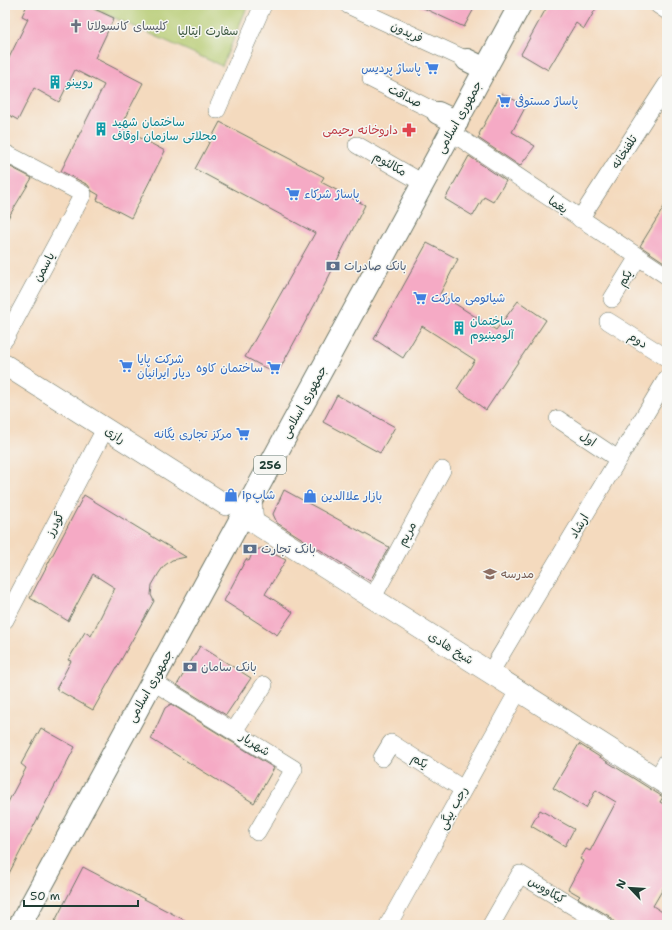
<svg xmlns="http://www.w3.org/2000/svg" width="672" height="930" viewBox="0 0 672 930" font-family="'Shantell Sans','Playpen Sans Arabic',sans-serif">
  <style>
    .green { fill: #b5ca6f; stroke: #6a8452 }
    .building { fill: #f5aac5 }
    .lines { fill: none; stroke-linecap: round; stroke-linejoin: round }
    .minor-casing { stroke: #6a7464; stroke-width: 18 }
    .tertiary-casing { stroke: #6a7464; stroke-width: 22 }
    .primary-casing { stroke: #6a7464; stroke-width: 24 }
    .minor { stroke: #fff; stroke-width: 17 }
    .tertiary { stroke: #fff; stroke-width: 21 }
    .primary { stroke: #fff; stroke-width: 22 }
    .labels { text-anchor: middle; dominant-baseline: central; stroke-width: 3; stroke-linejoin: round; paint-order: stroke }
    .shield { fill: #f6f6f2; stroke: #60746d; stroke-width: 1 }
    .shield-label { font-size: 11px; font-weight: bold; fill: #1f3d34 }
    .worship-label { font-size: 12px; fill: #5b616d; stroke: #f6f6f2; text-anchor: start }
    .park-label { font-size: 12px; fill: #3d5940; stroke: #f6f6f2 }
    .street-label { font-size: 12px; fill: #1f3d34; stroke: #f6f6f2 }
    .shop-label { font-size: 12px; fill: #366cbe; stroke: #f6f6f2; text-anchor: start }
    .culture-label { font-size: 12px; fill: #0d838f; stroke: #f6f6f2; text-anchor: start }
    .health-label { font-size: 12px; fill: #be3a42; stroke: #f6f6f2; text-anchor: end }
    .service-label { font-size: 12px; fill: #4e5e75; stroke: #f6f6f2; text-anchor: start }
    .education-label { font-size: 12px; fill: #785e54; stroke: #f6f6f2; text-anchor: start }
  </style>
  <rect width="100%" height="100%" fill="#f6f6f2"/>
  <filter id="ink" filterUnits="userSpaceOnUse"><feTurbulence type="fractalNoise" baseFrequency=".025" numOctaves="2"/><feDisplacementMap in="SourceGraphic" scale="8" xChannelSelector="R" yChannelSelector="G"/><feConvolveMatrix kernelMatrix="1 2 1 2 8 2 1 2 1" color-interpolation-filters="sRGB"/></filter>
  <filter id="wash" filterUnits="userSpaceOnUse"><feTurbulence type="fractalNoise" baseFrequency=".012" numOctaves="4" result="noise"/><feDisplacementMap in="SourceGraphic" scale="16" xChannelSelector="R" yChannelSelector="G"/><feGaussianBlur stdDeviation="0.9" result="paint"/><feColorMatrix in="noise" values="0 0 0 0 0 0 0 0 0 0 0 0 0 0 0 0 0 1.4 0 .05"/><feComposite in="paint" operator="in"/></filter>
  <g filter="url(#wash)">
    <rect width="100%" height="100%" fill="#f4dabe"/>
    <polygon class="green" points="86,5 248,5 222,66"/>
    <g id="blocks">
      <g class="building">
        <polygon points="27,5 86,5 114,18 95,58 143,83 120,127 165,151 131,218 97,200 99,195 92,191 88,185 61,171 104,85 75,70 59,102 34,88 18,120 5,113 5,66 28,19 22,16"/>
        <polygon points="417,5 476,5 464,27"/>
        <polygon points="548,5 598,5 584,29 576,23 548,70 521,54"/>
        <polygon points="501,93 526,106 512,132 535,146 520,166 478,138 480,135 479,134"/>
        <polygon points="220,122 324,177 321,182 365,205 315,304 277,374 245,357 315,233 195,169"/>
        <polygon points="469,156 506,181 493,202 484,197 473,216 445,199"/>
        <polygon points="5,164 32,178 5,223"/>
        <polygon points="667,202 667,264 640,246"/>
        <polygon points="427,243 458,259 440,294 496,330 518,301 546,320 486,410 457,389 475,360 422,326 403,358 374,339"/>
        <polygon points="337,395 395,427 380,453 323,422"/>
        <polygon points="284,490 389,547 370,581 277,523 273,514"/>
        <polygon points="84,495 186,557 172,560 164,566 159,573 152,585 151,595 154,601 93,710 56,689 71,661 68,660 85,632 91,636 115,588 93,574 68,621 30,598"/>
        <polygon points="262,548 286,560 265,594 293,612 277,635 224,601 246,559 249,561 253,551"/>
        <polygon points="200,646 251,678 226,715 177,685"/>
        <polygon points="171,704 274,768 254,803 151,739 165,708"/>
        <polygon points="41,728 75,747 5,881 5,808 26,768 21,764"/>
        <polygon points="579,744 663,797 660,802 667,806 667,882 653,906 667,915 667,925 617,925 609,916 578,898 580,896 568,889 583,861 580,859 586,849 590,851 616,802 596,790 586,808 553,788"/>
        <polygon points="540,810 574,829 565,846 531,826"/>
        <polygon points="83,867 194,925 53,925"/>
      </g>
    </g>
  </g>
  <g filter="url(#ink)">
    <use href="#blocks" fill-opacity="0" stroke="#6a7464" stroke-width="1"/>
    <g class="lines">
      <g class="minor-casing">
        <g id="minor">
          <polyline points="348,5 467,60"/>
          <polyline points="658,5 667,11"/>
          <polyline points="371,79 438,113"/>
          <polyline points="217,110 263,5"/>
          <polyline points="451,132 667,276"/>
          <polyline points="357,145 423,183"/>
          <polyline points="5,153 83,194 5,339"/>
          <polyline points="580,219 667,84"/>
          <polyline points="612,299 638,257"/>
          <polyline points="608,321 667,358"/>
          <polyline points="558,419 618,459"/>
          <polyline points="372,599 442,470"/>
          <polyline points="5,620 105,429"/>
          <polyline points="490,673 667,378"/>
          <polyline points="152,681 294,769 257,832"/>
          <polyline points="234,731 264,685"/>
          <polyline points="382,758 391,743 463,789"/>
          <polyline points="657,779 667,761"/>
          <polyline points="388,925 518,691"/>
          <polyline points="491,925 520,874 604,925"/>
        </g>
      </g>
      <g class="tertiary-casing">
        <g id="tertiary">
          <polyline points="5,365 226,505"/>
          <polyline points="251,501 253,522 667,785"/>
        </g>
      </g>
      <g class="primary-casing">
        <g id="primary">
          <polyline points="467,60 485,69"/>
          <polyline points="438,113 457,122"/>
          <polyline points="20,925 520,5"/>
        </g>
      </g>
      <use href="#minor" class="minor"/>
      <use href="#tertiary" class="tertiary"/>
      <use href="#primary" class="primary"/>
    </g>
  </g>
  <defs>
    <g id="church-bare" transform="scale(1.08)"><path d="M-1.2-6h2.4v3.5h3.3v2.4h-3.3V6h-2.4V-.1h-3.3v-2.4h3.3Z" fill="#6b7280" stroke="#f6f6f2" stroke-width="2.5" paint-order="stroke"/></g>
    <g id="supermarket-bare" transform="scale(1.08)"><path d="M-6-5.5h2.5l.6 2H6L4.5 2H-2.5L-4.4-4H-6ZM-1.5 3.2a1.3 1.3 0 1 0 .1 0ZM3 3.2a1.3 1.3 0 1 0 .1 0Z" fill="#3f7fe0" stroke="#f6f6f2" stroke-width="2.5" paint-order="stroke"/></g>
    <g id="building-bare" transform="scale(1.08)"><path d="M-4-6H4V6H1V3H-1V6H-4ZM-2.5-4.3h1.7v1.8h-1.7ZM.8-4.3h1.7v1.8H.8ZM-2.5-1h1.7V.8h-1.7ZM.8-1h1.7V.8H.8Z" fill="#0f9aa8" stroke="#f6f6f2" stroke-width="2.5" paint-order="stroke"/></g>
    <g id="pharmacy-bare" transform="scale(1.08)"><path d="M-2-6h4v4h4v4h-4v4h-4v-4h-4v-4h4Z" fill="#e0444e" stroke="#f6f6f2" stroke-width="2.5" paint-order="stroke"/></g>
    <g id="bank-bare" transform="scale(1.08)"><path d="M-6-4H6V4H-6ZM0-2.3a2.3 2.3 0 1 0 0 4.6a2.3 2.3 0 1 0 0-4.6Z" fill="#5c6f8a" stroke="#f6f6f2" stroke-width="2.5" paint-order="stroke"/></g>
    <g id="shop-bare" transform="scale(1.08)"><path d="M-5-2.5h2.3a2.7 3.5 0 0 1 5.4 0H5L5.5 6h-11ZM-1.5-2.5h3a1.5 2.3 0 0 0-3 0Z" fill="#3f7fe0" stroke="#f6f6f2" stroke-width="2.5" paint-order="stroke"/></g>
    <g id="school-bare" transform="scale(1.08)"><path d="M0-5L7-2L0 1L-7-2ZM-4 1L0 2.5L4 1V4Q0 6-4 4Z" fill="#8d6e63" stroke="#f6f6f2" stroke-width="2.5" paint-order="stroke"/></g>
  </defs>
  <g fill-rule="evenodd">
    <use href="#church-bare" x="76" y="26"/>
    <use href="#supermarket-bare" x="432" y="68"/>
    <use href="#building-bare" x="55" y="82"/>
    <use href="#supermarket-bare" x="504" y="101"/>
    <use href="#building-bare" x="101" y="129"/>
    <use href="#pharmacy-bare" x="409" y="130"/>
    <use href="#supermarket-bare" x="293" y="194"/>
    <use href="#bank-bare" x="333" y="266"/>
    <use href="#supermarket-bare" x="420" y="298"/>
    <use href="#building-bare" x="459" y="328"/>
    <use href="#supermarket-bare" x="126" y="366"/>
    <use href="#supermarket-bare" x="274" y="368"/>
    <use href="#supermarket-bare" x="243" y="434"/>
    <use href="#shop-bare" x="231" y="495"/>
    <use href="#shop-bare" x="310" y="496"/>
    <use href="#bank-bare" x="250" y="549"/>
    <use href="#school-bare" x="490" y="574"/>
    <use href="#bank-bare" x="190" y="667"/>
  </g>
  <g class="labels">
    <rect class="shield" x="254" y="456" width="32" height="18" rx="3"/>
    <g class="shield-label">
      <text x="270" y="465">256</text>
    </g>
    <g class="worship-label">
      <text x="87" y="26">کلیسای کانسولاتا</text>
    </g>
    <g class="park-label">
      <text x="208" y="31">سفارت ایتالیا</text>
    </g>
    <g class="street-label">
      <text transform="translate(407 32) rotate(25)">فریدون</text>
      <text transform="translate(405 96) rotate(27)">صداقت</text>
      <text transform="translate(459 117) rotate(-61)">جمهوری اسلامی</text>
      <text transform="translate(624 152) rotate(-57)">تلفنخانه</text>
      <text transform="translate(390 164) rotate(30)">مکالئوم</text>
      <text transform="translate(558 205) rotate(34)">یغما</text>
      <text transform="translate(44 267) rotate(-62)">یاسمن</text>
      <text transform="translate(625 278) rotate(-58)">یکم</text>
      <text transform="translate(638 340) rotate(32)">دوم</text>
      <text transform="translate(304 402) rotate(-61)">جمهوری اسلامی</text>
      <text transform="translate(115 435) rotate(32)">رازی</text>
      <text transform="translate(588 439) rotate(33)">اول</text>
      <text transform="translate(55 524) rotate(-62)">گودرز</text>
      <text transform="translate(579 526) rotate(-59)">ارشاد</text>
      <text transform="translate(407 534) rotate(-62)">مریم</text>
      <text transform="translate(451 648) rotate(32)">شیخ هادی</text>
      <text transform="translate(150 686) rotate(-61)">جمهوری اسلامی</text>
      <text transform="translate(255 744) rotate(33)">شهریار</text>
      <text transform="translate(420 761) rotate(33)">یکم</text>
      <text transform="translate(453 808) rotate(-61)">رجب بیگی</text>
      <text transform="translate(547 890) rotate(31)">کیکاووس</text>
    </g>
    <g class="shop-label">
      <text x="421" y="68" text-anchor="end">پاساژ پردیس</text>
      <text x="515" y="101">پاساژ مستوفی</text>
      <text x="304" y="194">پاساژ شرکاء</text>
      <text x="431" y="298">شیائومی مارکت</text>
      <text x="137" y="359">شرکت پایا<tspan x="137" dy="14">دیار ایرانیان</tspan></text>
      <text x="263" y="368" text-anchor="end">ساختمان کاوه</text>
      <text x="232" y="434" text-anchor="end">مرکز تجاری یگانه</text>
      <text x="242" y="495">ipشاپ</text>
      <text x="321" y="496">بازار علاالدین</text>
    </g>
    <g class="culture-label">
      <text x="66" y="82">رویینو</text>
      <text x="112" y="122">ساختمان شهید<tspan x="112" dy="14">محلاتی سازمان اوقاف</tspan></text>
      <text x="470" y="321">ساختمان<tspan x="470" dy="14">آلومینیوم</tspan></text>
    </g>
    <g class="health-label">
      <text x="398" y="130">داروخانه رحیمی</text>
    </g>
    <g class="service-label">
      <text x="344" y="266">بانک صادرات</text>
      <text x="261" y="549">بانک تجارت</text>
      <text x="201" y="667">بانک سامان</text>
    </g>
    <g class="education-label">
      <text x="501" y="574">مدرسه</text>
    </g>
  </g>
  <rect width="672" height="930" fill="none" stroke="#f6f6f2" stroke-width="20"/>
  <g transform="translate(630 888) rotate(295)" stroke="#f6f6f2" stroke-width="3" paint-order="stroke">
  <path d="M0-3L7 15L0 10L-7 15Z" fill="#1f3d34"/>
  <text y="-6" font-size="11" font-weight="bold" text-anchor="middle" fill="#1f3d34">N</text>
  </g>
  <path d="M24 900v6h114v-6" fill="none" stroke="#1f3d34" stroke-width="2"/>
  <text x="30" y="900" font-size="12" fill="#1f3d34" stroke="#f6f6f2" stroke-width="3" paint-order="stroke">50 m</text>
</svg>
